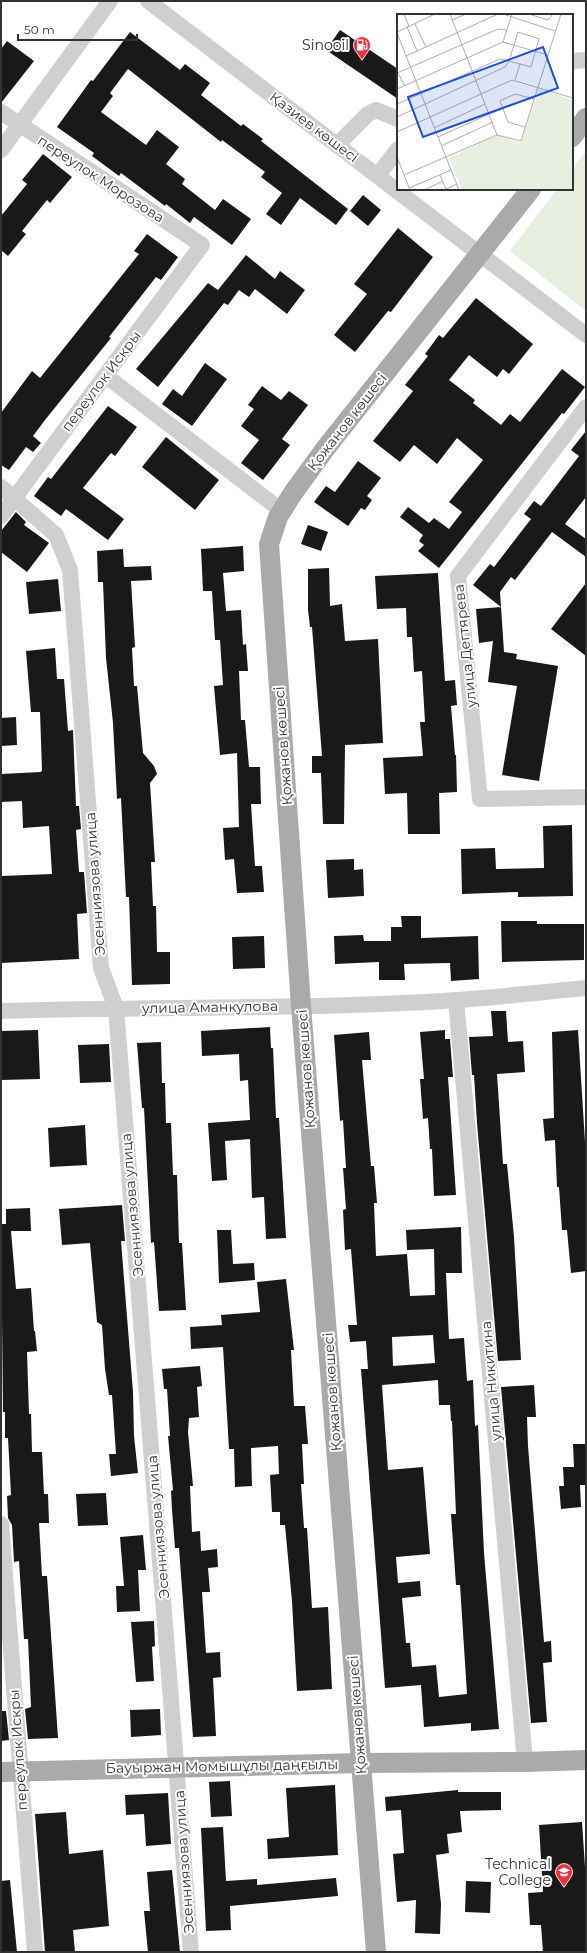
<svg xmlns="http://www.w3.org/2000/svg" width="587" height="1953" viewBox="0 0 587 1953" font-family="Montserrat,sans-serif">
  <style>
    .green { fill: #e8eee0 }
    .building { fill: #191919; fill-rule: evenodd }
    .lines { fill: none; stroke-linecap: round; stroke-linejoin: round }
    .minor { stroke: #cfcfcf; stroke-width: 16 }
    .major { stroke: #aaa; stroke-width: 20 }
    .labels { text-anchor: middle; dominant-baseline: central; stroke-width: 4; stroke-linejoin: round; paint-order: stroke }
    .poi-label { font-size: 14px; fill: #323232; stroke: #fff; text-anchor: end }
    .street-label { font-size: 14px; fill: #323232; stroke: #fff }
    .inset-road { fill: none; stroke: #adadad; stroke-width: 1 }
    .view { fill: #1d4ed8; fill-opacity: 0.15; stroke: #1d4ed8; stroke-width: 2 }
    .inset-edge { fill: none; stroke: #323232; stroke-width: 2 }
  </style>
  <rect width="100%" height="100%" fill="#fff"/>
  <polygon class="green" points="586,151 586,311 510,251 557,189 572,189 572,169"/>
  <g class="building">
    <polygon points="340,30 398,69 398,99 326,50"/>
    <polygon points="130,32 180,70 185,64 210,83 201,95 241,126 243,124 263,139 261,141 348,209 336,225 300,198 281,225 266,214 282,193 261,177 265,172 222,140 221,142 128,69 110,93 113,96 101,112 146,145 157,130 179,147 166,164 185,179 182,184 215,210 223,199 251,219 232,245 194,217 190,223 166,204 165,206 121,173 119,176 92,156 94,153 57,127 91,80 93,81"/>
    <polygon points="7,41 34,61 1,103 1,49"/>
    <polygon points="43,154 72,177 50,203 47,200 22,231 26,234 8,256 1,250 1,216 27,184 22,180"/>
    <polygon points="363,195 381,210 368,226 350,211"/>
    <polygon points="398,228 433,257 391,312 388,311 355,352 334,335 367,294 354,284"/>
    <polygon points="147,234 178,257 161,280 156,277 109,337 111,338 45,420 33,436 41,443 33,452 26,447 9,470 1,465 1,413 32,371 40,378 139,254 134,251"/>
    <polygon points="246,255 275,279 280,271 305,290 287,314 255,289 249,297 239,290 228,305 224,303 158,387 136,369 208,283 218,290"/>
    <polygon points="476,298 533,344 509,374 503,369 497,377 469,355 449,380 475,400 473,403 501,425 510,414 520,422 562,369 585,387 564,414 562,413 439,568 418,551 424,545 419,541 423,535 400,517 408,507 429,523 434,518 449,529 462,512 449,502 483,460 457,438 437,464 414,445 400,462 373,441 413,391 405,385 428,356 425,354 439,335 443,338"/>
    <polygon points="205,363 227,379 192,426 162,404 173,389 182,396"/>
    <polygon points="262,386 281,400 289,391 308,405 282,439 290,445 263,480 241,463 259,440 241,426 254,409 248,405"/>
    <polygon points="108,406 137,427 115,456 111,453 83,488 124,519 108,540 66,509 61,516 34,496 48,477 51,479"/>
    <polygon points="586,431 586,497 565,524 586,539 586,557 552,532 515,580 511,577 500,592 504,652 517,654 516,659 558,666 539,781 502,775 517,686 488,682 493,641 479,643 476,609 501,607 473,585 490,564 494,567 531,519 524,514 534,501 541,506 579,456 571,450"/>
    <polygon points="166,437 219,480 195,510 142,467"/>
    <polygon points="358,461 381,478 367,496 372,500 365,510 361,508 348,526 314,502 326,486 335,492"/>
    <polygon points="16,512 26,522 24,525 49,543 27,572 1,552 1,531"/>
    <polygon points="308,525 328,532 321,551 301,544"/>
    <polygon points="243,546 244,571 223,573 226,611 241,610 243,645 246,644 248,671 239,671 241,720 245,720 249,767 260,767 261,804 251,804 255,866 262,866 264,892 237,893 234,859 225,860 223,828 239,827 237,753 220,755 214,686 223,685 220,640 215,640 212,591 203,591 201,549"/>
    <polygon points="123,549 124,567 151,566 152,580 131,581 135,647 132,648 134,686 137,686 143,753 154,766 157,774 150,783 155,862 151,862 153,906 156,906 157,952 170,952 170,984 132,985 129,897 126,897 121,798 117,799 113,723 106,658 103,582 98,582 97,551"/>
    <polygon points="329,568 330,606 342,604 345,641 378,639 383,743 345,745 344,824 323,824 321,773 312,773 312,756 322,756 312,627 310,627 308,610 308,569"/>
    <polygon points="438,573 445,681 455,680 457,705 451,706 455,755 456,755 457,792 439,793 440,834 408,834 407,793 385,794 383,758 423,756 420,722 425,722 422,671 414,672 412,637 407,637 406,608 377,609 375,576"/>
    <polygon points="58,579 61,611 29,614 26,582"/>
    <polygon points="586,583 586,656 551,629"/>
    <polygon points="55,648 57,679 64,679 68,731 73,730 76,806 79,806 81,829 76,830 79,872 84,872 87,913 77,914 79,959 1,963 1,876 52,874 49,826 23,828 22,801 1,802 1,774 41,772 42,770 40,712 31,712 26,651"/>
    <polygon points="16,717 17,745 1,746 1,718"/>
    <polygon points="572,825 573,896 518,897 518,892 462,894 461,849 495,848 496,869 544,868 543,826"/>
    <polygon points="354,859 354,870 363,869 364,896 328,898 326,860"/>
    <polygon points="401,916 421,916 421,938 478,936 479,979 451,981 450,963 404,964 405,980 379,980 379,962 335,964 334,936 363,935 364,941 391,941 391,927 402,927"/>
    <polygon points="501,921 537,921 537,924 584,924 584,960 502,962"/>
    <polygon points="264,936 265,968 233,969 232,937"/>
    <polygon points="491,1011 506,1011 508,1042 523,1041 525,1072 497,1074 503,1164 507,1164 514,1237 521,1360 498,1361 477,1123 474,1075 472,1075 469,1037 493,1036"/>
    <polygon points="270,1027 271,1048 273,1048 276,1118 279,1118 286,1238 266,1239 264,1197 252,1198 250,1139 225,1141 227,1180 212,1181 208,1123 250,1120 248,1080 240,1081 239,1054 202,1056 201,1031"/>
    <polygon points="38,1030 40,1079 1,1080 1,1031"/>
    <polygon points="445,1030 445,1039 450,1039 453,1077 448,1077 456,1195 434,1196 432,1149 430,1149 428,1118 423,1119 420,1079 424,1079 420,1032"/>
    <polygon points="578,1030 586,1158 586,1271 571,1273 567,1230 562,1230 559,1187 557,1187 555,1140 545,1141 543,1119 554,1118 552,1032"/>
    <path d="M369,1032L371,1060H362L371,1166H374L377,1203H374L376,1256L407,1254L410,1296L435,1295L434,1249L407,1250L406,1230L461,1227L462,1273H446L449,1339L464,1338L467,1381L473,1380L475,1426L478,1425L484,1553L499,1729L471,1731V1723L424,1727L421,1685L385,1688L361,1369H368L366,1341L350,1342L348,1325H357L351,1249L345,1250L343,1210L346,1209L343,1168H346L343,1120L340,1121L334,1035ZM433,1335L435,1363L393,1366L392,1337ZM438,1380L439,1405H450L451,1421H452L456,1514H451L456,1585H460L467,1694L439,1697L436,1665L412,1667L410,1643H406L402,1598L421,1596L420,1581L398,1583L396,1557L430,1554L423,1467L388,1470L382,1385Z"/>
    <polygon points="161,1042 162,1083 165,1083 166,1123 171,1123 173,1175 177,1175 179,1243 182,1243 186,1310 159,1311 154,1242 151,1243 144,1108 142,1108 137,1043"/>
    <polygon points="109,1044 111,1082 80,1083 78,1045"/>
    <polygon points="85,1125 87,1165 50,1167 48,1128"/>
    <polygon points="122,1205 125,1241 121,1241 133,1392 134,1436 138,1473 111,1476 109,1454 116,1454 112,1395 109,1395 105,1369 102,1325 97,1322 90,1243 62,1245 59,1209"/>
    <polygon points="30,1208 31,1231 11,1231 16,1289 31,1288 34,1331 35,1331 37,1351 27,1352 29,1414 31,1414 32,1452 42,1452 44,1494 48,1494 49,1523 39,1523 42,1576 47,1576 58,1738 28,1739 25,1709 31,1707 28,1639 24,1639 19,1561 14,1562 12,1525 8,1518 7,1496 11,1495 8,1438 5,1438 5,1412 3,1412 1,1224 6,1224 6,1209"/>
    <polygon points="217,1230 231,1230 233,1264 254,1263 255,1280 219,1283"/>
    <polygon points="286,1279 294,1350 291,1350 294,1406 305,1406 308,1444 302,1444 304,1484 301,1484 304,1528 307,1528 312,1608 328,1607 332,1689 297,1691 292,1601 285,1525 280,1525 280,1512 272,1512 270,1475 279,1474 278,1446 251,1448 252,1486 235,1487 234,1449 229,1449 223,1347 191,1349 190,1327 222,1325 221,1315 260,1312 257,1282"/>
    <polygon points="200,1366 202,1386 197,1387 199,1417 189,1418 188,1432 193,1486 190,1486 192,1532 200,1531 201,1551 217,1549 218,1567 208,1568 210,1592 202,1592 206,1653 220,1652 221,1677 213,1678 216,1736 193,1737 179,1548 175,1548 172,1510 171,1491 173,1490 168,1436 170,1436 167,1389 164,1389 162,1369"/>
    <polygon points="534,1385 536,1417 527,1417 528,1446 544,1642 551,1641 552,1662 543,1663 547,1722 531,1723 501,1387"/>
    <polygon points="573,1444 586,1444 586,1485 580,1485 581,1507 561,1509 559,1486 564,1486 563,1467 574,1467"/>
    <polygon points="106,1493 108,1525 78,1526 76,1494"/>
    <polygon points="143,1535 146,1570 138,1570 140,1611 117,1612 116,1586 124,1586 120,1537"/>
    <polygon points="154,1621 155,1646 152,1647 154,1681 136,1682 131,1622"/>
    <polygon points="160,1709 161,1735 131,1737 130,1710"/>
    <polygon points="1,1711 6,1711 9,1740 1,1741"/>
    <polygon points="230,1781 232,1816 211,1817 209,1782"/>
    <polygon points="335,1785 338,1855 268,1859 267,1839 289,1837 286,1788"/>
    <polygon points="458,1790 458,1792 501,1792 501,1810 460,1811 462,1832 447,1834 449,1853 436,1855 441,1904 440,1934 415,1933 416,1900 397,1902 393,1854 404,1853 401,1810 386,1811 385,1797"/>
    <polygon points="168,1793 171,1844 146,1846 144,1814 126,1815 125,1795"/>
    <polygon points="66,1812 69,1854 103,1850 109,1926 73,1930 75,1952 45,1952 35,1814"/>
    <polygon points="582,1822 586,1882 586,1952 543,1952 541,1925 530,1925 528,1893 543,1892 539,1825"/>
    <polygon points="223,1827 226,1881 257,1879 257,1885 336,1878 338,1896 230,1906 231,1930 206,1931 201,1828"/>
    <polygon points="172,1870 180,1952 148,1952 144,1911 150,1911 147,1872"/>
    <polygon points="10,1880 17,1952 1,1952 1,1881"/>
    <polygon points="466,1881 491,1882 490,1913 465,1912"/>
  </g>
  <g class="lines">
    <g class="minor">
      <polyline points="148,1 586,335"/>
      <polyline points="572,61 586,60"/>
      <polyline points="1,112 202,245 1,516"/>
      <polyline points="338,144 368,114 376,110 398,119"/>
      <polyline points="1,150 110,1"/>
      <polyline points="378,175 398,149"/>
      <polyline points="106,376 282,511"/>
      <polyline points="586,407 458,576 480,799 586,797"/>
      <polyline points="1,487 56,535 70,570 101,968 116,1008 191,1952"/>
      <polyline points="456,1000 525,1762"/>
      <path d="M1,1011C153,1006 305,1010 457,1000C500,997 543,992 586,988"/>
      <polyline points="1,1524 35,1952"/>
    </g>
    <g class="major">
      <polyline points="572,137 586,118"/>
      <polyline points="1,1772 361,1763 525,1762 586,1760"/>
      <polyline points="376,1952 301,1006 269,544 278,517 293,493 325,449 531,189"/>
    </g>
  </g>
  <defs>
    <g id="fuel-pin" transform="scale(0.9)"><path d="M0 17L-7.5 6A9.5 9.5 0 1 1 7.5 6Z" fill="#eb313e" stroke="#fff"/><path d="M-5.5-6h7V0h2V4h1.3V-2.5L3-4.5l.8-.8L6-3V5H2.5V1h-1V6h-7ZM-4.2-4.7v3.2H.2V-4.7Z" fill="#fff"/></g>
    <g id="university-pin" transform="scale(0.9)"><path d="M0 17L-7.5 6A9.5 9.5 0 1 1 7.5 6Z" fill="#eb313e" stroke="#fff"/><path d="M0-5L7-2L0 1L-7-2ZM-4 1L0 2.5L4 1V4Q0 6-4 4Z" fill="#fff"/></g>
  </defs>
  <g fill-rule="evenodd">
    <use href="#fuel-pin" x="362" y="45"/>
    <use href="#university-pin" x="564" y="1872"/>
  </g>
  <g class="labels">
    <g class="poi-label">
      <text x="349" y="45">Sinooil</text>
      <text x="551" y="1864">Technical<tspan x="551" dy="16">College</tspan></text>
    </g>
    <g class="street-label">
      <text transform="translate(314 127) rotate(37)">Қазиев көшесі</text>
      <text transform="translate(101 179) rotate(33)">переулок Морозова</text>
      <text transform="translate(101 381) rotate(-53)">переулок Искры</text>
      <text transform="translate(347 422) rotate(-52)">Қожанов көшесі</text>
      <text transform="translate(465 646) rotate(-96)">улица Дегтярева</text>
      <text transform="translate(283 746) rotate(-94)">Қожанов көшесі</text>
      <text transform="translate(95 884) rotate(-94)">Эсенниязова улица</text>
      <text transform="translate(210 1007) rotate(-1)">улица Аманкулова</text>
      <text transform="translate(306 1069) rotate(-94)">Қожанов көшесі</text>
      <text transform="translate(132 1205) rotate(-95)">Эсенниязова улица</text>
      <text transform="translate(491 1381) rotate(-95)">улица Никитина</text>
      <text transform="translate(332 1392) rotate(-94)">Қожанов көшесі</text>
      <text transform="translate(158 1527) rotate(-95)">Эсенниязова улица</text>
      <text transform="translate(357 1715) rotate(-94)">Қожанов көшесі</text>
      <text transform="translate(18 1750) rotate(-94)">переулок Искры</text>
      <text transform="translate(222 1766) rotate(-1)">Бауыржан Момышұлы даңғылы</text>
      <text transform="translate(184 1862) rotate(-94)">Эсенниязова улица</text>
    </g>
  </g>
  <g transform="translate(397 14)">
    <rect width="176" height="176" fill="#fff"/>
    <path d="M142,75L176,86V176H65L52,144L100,121L124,129Z" fill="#e8eee0"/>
    <path class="inset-road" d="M7,0L12,12M53,0L100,121M106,0L158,17M132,0L151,6L156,0M55,6L69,0M18,10L29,33M10,13L20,37M0,18L38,0M0,19L62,176M106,28L115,0M9,42L101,0M0,59L101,15L110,16M1,59L8,72M118,66L123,50M0,75L106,28L151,41M0,90L103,45L112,47L134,53L142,25L121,18L112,47L108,53L0,103M128,113L111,108L103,87L118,80L137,85M37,114L88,90M0,118L115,66L176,84M41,123L106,94M44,132L96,108M0,143L13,176M7,161L100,121L124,127L164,0M43,161L49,175M12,174L54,156M27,176L46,167M47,176L60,170"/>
    <path class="view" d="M146,33L161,74L26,123L11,83Z"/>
    <rect width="176" height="176" class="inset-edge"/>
  </g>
  <rect width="587" height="1953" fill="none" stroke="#323232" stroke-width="4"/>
  <path d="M18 34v6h119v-6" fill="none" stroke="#323232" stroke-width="2"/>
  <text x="24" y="34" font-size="12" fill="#323232" stroke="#ffffff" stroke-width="3" paint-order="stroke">50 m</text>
</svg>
